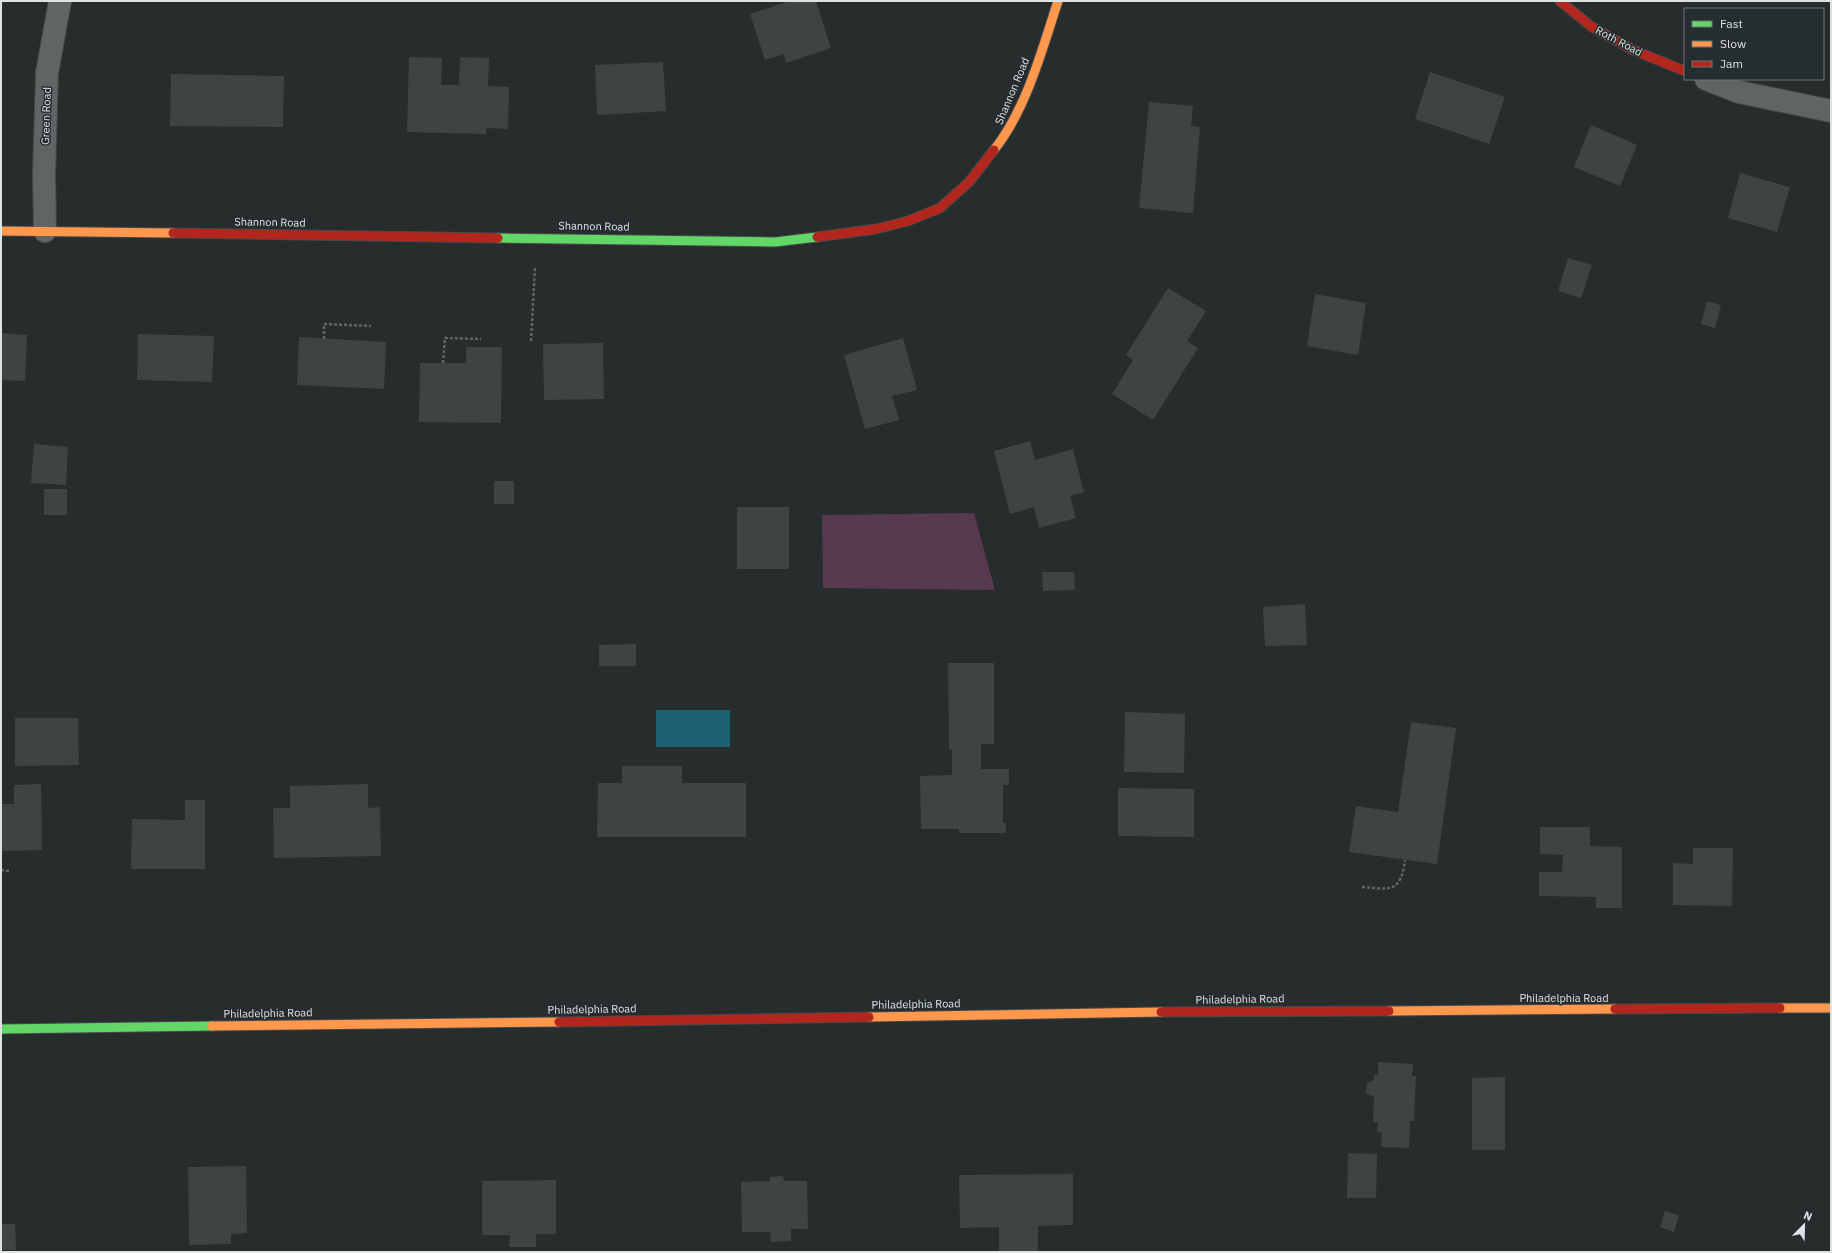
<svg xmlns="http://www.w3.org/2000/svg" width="1832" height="1253" viewBox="0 0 1832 1253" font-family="'IBM Plex Sans',sans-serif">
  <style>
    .green { fill: #573a50 }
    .water { fill: #1c616f }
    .building { fill: #404344 }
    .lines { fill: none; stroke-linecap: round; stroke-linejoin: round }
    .street-casing { stroke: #46494a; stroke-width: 24 }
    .fast-casing { stroke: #46494a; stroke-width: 11 }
    .slow-casing { stroke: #46494a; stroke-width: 11 }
    .jam-casing { stroke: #46494a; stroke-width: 11 }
    .path { stroke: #626566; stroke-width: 2.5; stroke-dasharray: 3 2; stroke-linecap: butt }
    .street { stroke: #616465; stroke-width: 22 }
    .fast { stroke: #63d668; stroke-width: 9 }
    .slow { stroke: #ff974d; stroke-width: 9 }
    .jam { stroke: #b3261e; stroke-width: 9 }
    .labels { text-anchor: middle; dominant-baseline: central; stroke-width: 3; stroke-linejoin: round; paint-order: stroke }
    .street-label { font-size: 11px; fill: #dde2e3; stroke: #252d2f }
  </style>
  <rect width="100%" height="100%" fill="#272c2d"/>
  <polygon class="green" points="974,513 995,590 823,588 822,515"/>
  <rect class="water" x="656" y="710" width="74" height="37"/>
  <g class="building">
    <polygon points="789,1 816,1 831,48 786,63 784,54 765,60 750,14"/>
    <polygon points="409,57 442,58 441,85 459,85 460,57 489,58 488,86 509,87 508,129 486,128 486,134 407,132"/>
    <polygon points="663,62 666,111 597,115 595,65"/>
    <polygon points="1430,72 1505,97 1489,144 1415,119"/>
    <polygon points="171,74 284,76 283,127 170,126"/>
    <polygon points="1149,102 1193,106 1191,126 1200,127 1193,213 1139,208"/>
    <polygon points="1591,125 1637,145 1620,186 1574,167"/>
    <polygon points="1740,173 1790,187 1777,232 1728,218"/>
    <polygon points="1568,258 1592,265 1581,298 1558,291"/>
    <polygon points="1168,288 1206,311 1187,341 1198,348 1153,420 1112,394 1133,360 1126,355"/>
    <polygon points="1315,294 1366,303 1358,355 1307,346"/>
    <polygon points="1707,301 1721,305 1715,328 1701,324"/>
    <polygon points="1,333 27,335 25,381 1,380"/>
    <polygon points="138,334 214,336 212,382 137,380"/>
    <polygon points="299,337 386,342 384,389 297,385"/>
    <polygon points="903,338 917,390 892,396 899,420 865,429 844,355"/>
    <polygon points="603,343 604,399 544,400 543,344"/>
    <polygon points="466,347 502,347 501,423 419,422 420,363 466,363"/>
    <polygon points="1030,441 1035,460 1073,449 1084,492 1070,496 1076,518 1039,528 1034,507 1010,514 994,451"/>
    <polygon points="34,444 68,447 66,485 31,483"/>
    <rect x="494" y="481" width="20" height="23"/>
    <rect x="44" y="489" width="23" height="26"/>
    <rect x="737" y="507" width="52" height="62"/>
    <polygon points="1042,572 1074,572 1075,590 1043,591"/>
    <polygon points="1305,604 1307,645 1265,646 1263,607"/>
    <polygon points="636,644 636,666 599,666 599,645"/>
    <polygon points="948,663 994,663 994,744 981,744 981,769 1009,769 1009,785 1003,785 1003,823 1006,823 1006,833 959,833 959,829 921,829 920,776 952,775 952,750 949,750"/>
    <polygon points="1125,712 1185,714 1184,773 1124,772"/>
    <polygon points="15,718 78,718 79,765 15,766"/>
    <polygon points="1411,722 1456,728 1437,864 1349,852 1356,806 1398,812"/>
    <polygon points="622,766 682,766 682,783 746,783 746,837 597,837 598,783 622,783"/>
    <polygon points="41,784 42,850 1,851 1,804 14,804 14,785"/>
    <polygon points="368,784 368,808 380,807 381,856 274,858 273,808 290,808 290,786"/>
    <polygon points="1118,788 1194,789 1194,837 1118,836"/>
    <polygon points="185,800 205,800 205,869 131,869 132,819 185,820"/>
    <polygon points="1540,827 1590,827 1590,846 1622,847 1622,908 1596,908 1596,897 1539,896 1539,872 1562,872 1563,855 1540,854"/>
    <polygon points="1693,848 1733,848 1732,906 1673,905 1673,863 1693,864"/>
    <polygon points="1378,1062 1413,1064 1412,1076 1416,1076 1414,1121 1410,1121 1409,1148 1381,1147 1382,1132 1377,1132 1378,1122 1373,1122 1374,1097 1366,1093 1367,1083 1374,1080 1374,1075 1378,1075"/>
    <polygon points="1505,1077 1505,1150 1472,1150 1472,1078"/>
    <polygon points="1348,1153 1377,1154 1376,1198 1347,1198"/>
    <polygon points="246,1166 247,1233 231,1234 231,1244 189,1245 188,1167"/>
    <polygon points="1073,1174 1073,1225 1038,1226 1038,1252 999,1252 999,1227 960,1228 959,1175"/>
    <polygon points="783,1176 784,1181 807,1181 808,1229 791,1229 791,1241 771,1242 770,1232 742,1232 741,1182 770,1181 770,1177"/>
    <polygon points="556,1180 556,1234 536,1234 536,1247 509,1247 510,1235 482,1235 482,1181"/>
    <polygon points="1665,1211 1679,1215 1674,1232 1660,1227"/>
    <polygon points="1,1224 15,1224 16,1250 1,1250"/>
  </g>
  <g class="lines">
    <g class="street-casing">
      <g id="street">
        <polyline points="1706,79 1739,92 1831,111"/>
        <polyline points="45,231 44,174 47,73 60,1"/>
      </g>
    </g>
    <g class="fast-casing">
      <g id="fast">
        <polyline points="498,238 775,242 817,237"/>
        <polyline points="1,1029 212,1026"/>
      </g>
    </g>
    <g class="slow-casing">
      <g id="slow">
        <path d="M994,150C1026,110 1042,50 1058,1"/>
        <polyline points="1,231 173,233"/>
        <polyline points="1780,1008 1831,1008"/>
        <polyline points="1389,1011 1615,1009"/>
        <polyline points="869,1017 1161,1012"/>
        <polyline points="212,1026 559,1022"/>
      </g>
    </g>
    <g class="jam-casing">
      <g id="jam">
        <polyline points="1560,1 1592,27 1633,50 1685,71"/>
        <polyline points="173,233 498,238"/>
        <polyline points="817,237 876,229 908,221 940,208 969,182 994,150"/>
        <polyline points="1615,1009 1780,1008"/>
        <polyline points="1161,1012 1389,1011"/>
        <polyline points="559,1022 869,1017"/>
      </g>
    </g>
    <g class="path">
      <polyline points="324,339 324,324 371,326"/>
      <polyline points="531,341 535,268"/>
      <polyline points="443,363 445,338 481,339"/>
      <polyline points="1,870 10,871"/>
      <path d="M1362,887C1391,890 1401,892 1405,860"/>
    </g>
    <use href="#street" class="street"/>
    <use href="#fast" class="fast"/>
    <use href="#slow" class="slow"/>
    <use href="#jam" class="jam"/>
  </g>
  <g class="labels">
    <g class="street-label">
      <text transform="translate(1619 41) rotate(28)">Roth Road</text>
      <text transform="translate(1012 91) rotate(-67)">Shannon Road</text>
      <text transform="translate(46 116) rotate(-88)">Green Road</text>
      <text transform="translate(270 222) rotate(1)">Shannon Road</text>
      <text transform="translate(594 226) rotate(1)">Shannon Road</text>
      <text x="1564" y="998">Philadelphia Road</text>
      <text transform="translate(1240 999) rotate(-1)">Philadelphia Road</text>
      <text transform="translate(916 1004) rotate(-1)">Philadelphia Road</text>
      <text transform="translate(592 1009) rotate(-1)">Philadelphia Road</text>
      <text transform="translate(268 1013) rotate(-1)">Philadelphia Road</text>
    </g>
  </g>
  <rect width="1832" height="1253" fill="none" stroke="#dde2e3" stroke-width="4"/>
  <rect x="1684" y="8" width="140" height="72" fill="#252d2f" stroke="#6f7577"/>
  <rect x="1692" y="21" width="20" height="6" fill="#63d668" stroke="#6f7577"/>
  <text x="1720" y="28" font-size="12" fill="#dde2e3">Fast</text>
  <rect x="1692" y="41" width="20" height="6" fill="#ff974d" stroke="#6f7577"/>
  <text x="1720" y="48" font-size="12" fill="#dde2e3">Slow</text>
  <rect x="1692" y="61" width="20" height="6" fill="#b3261e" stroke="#6f7577"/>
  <text x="1720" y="68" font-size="12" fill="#dde2e3">Jam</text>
  <g transform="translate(1804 1225) rotate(23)" stroke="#252d2f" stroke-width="3" paint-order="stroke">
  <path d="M0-3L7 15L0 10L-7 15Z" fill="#dde2e3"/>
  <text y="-6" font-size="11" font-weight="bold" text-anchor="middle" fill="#dde2e3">N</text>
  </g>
</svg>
